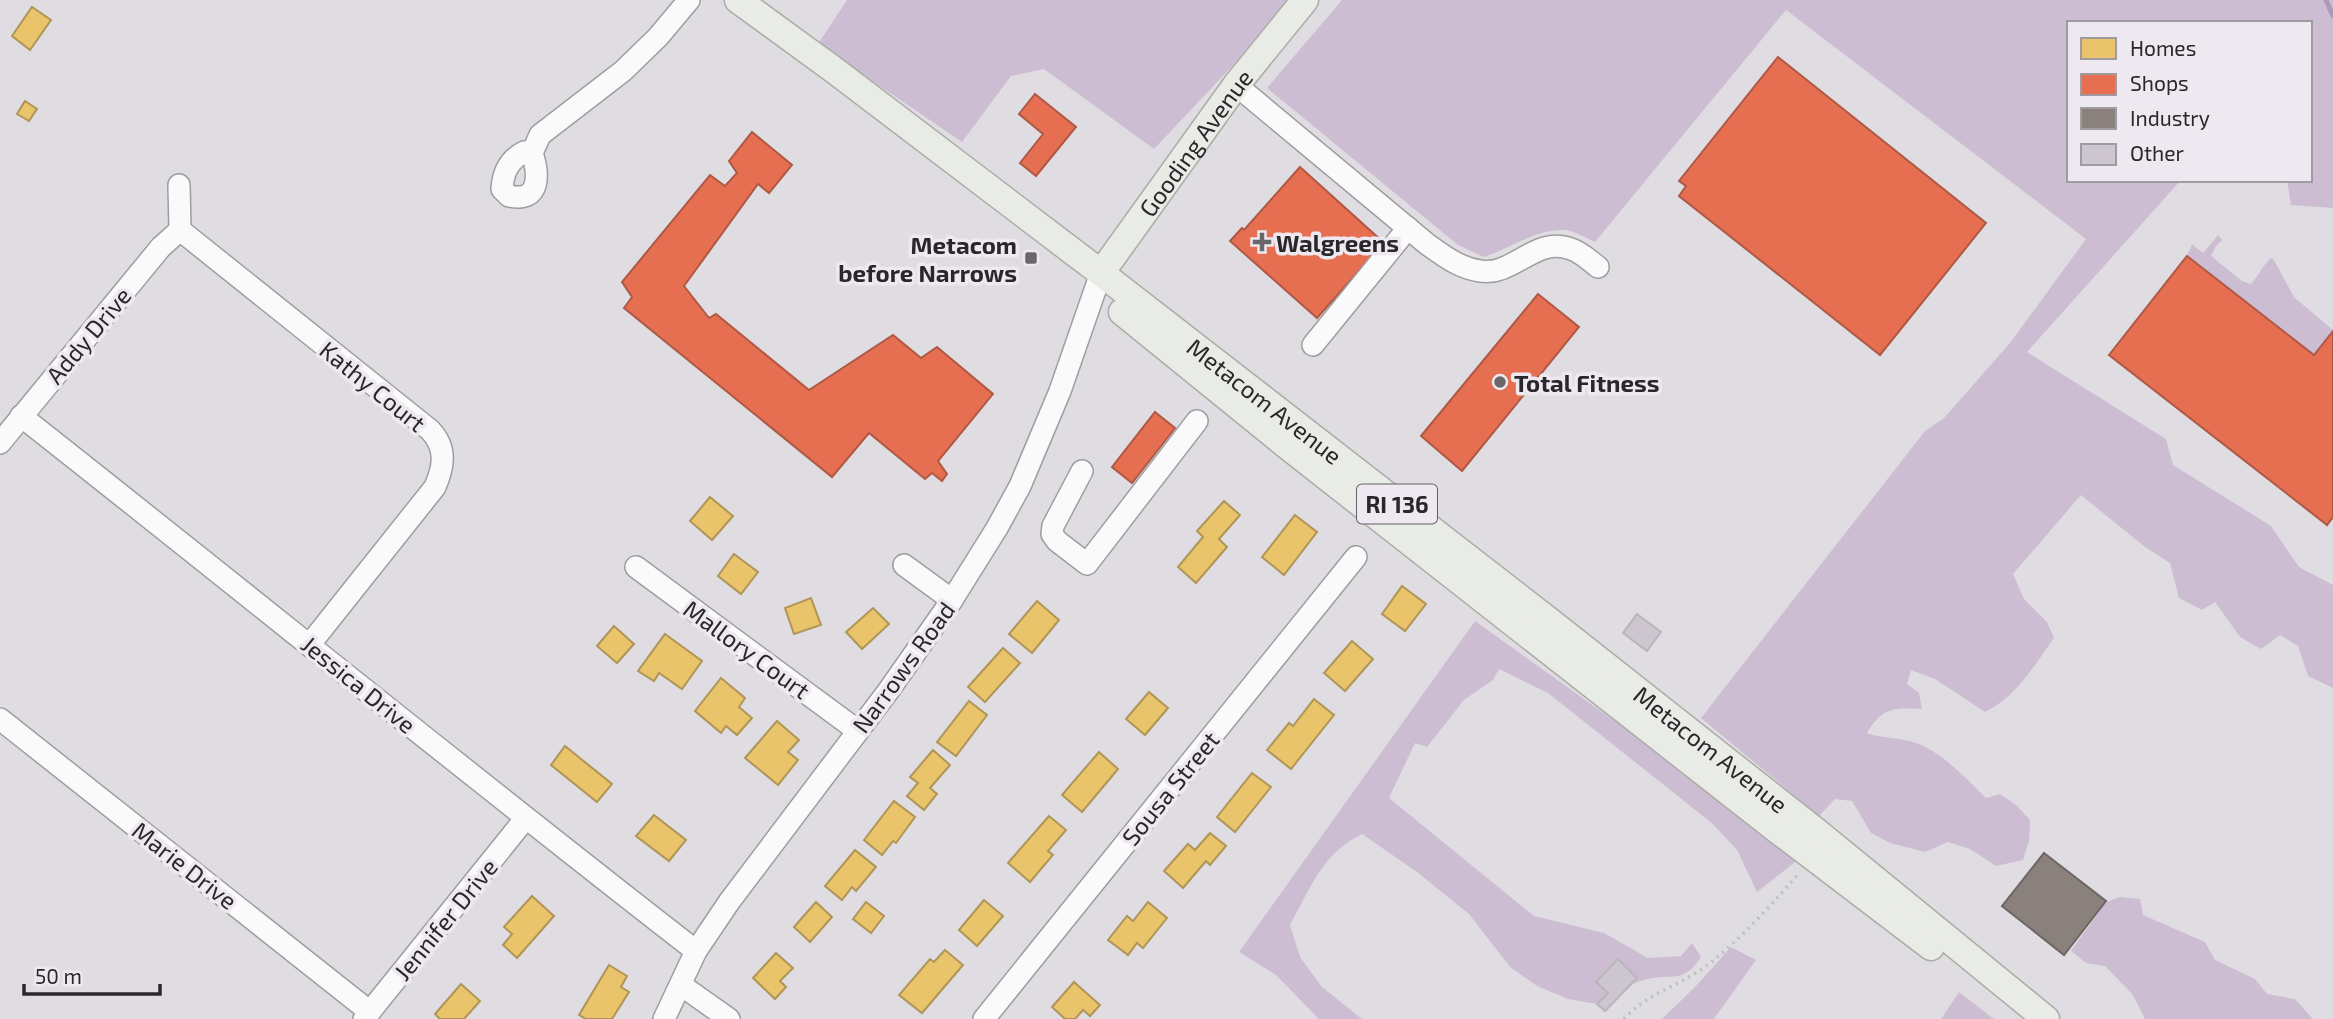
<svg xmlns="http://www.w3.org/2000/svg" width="2333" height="1019" viewBox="0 0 2333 1019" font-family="'Exo 2',sans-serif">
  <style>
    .green { fill: #cdbdd3 }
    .homes { fill: #e9c46a; stroke: #af9557; stroke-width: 2 }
    .shops { fill: #e76f51; stroke: #ae5945; stroke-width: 2 }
    .industry { fill: #8a817c; stroke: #6d6663; stroke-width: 2 }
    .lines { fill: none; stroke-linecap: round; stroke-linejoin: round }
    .stream { stroke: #b098b7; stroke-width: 5 }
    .building { fill: #cdc5d0; stroke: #b8b6b9; stroke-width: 2 }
    .minor-casing { stroke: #9f9d9f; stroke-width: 24 }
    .major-casing { stroke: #abaca5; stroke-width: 29 }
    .path { stroke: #bebebe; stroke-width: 3.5; stroke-dasharray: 2 5; stroke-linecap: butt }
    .minor { stroke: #fafafb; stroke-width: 21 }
    .major { stroke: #e9ebe6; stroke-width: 26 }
    .poi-dot { fill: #69676a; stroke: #eee9f0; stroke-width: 2.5 }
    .labels { text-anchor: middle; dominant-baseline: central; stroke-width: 7; stroke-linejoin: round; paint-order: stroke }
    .shield { fill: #eee9f0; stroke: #646165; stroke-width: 2 }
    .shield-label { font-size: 23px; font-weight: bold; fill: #29272a }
    .street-label { font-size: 24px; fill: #29272a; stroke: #eee9f0 }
    .poi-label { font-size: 24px; font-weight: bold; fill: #29272a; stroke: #eee9f0; text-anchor: start }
  </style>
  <rect width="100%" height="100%" fill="#e0dde2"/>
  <g class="green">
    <polygon points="847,0 1287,0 1236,62 1154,149 1044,69 1011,76 962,142 818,44"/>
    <path d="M1342,0H2333V208L2291,205L2287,180H2310V23H2069V180H2181L2027,352L2166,439L2173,465L2271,526L2299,567L2333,585V688L2308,676L2298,646L2280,635L2261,649L2240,637L2215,602L2202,610L2179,598L2170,563L2145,547L2081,495L2013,574L2024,599L2047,622L2054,638C2034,666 2016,697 1985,712L1935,679L1911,670L1907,684L1919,693L1922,709C1893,708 1883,707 1867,733C1883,739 1900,737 1916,743C1944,753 1965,778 1986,798L2000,794L2016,805L2030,820L2029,841L2023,860L1996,866L1970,849L1948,842L1925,852L1890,843L1871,833L1852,801L1835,799L1819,816L1701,718L1925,431L1944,418L2010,343L2086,239L1786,10L1595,242C1586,238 1573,230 1563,230C1536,229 1509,249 1484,257L1458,245L1267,88Z"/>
    <path d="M2218,235L2222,240L2216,246L2211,256L2242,281L2251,284C2259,275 2262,266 2271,258L2274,260L2294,297L2333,330L2314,355L2187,256L2192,244L2203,253Z"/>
    <path d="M1475,621L1803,856L1757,892L1737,850L1713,824L1548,693L1499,669L1493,680L1464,700L1427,747L1415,743L1389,798L1534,916L1604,933L1648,958L1681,956L1692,943L1701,957C1682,987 1668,971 1641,981C1626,986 1614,994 1602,1005L1568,999L1537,986L1510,967L1469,914L1417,872L1362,834C1322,854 1311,887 1290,925L1300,957L1322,987L1362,1019H1319L1276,975L1239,952Z"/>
    <polygon points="2120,897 2140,899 2143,915 2205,942 2215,960 2255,979 2267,994 2295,999 2313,1019 2145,1019 2133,995 2105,966 2086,963 2071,951 2106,902"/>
    <polygon points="1731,947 1756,960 1714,1019 1662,1019 1696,986"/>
    <polygon points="1959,992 1994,1019 1941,1019"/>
  </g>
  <g class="homes">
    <polygon points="32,7 51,20 30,50 12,36"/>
    <polygon points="25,101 37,109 29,121 17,114"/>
    <polygon points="710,497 733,516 712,540 690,521"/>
    <polygon points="1224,501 1240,515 1219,539 1227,547 1196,583 1178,567 1203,537 1197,531"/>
    <polygon points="1295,515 1317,532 1284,575 1262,557"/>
    <polygon points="734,554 758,572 741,594 718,576"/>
    <polygon points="1402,586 1426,604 1405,631 1382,614"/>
    <polygon points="811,598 821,625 794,634 785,608"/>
    <polygon points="1037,601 1059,620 1032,653 1009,634"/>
    <polygon points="873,608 889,624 862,649 846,632"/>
    <polygon points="614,626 634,644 617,663 597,646"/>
    <polygon points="665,634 702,661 682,689 659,673 654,681 638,671"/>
    <polygon points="1352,641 1373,659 1345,691 1324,673"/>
    <polygon points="1003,648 1020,663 985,702 968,687"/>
    <polygon points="721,678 745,698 739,707 752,718 737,735 726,726 721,733 695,711"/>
    <polygon points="1149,692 1168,708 1145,735 1126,719"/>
    <polygon points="1314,699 1334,715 1291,769 1267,750 1289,723 1293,726"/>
    <polygon points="969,701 987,715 956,756 937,742"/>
    <polygon points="777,721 799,740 788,752 798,760 778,785 745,758"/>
    <polygon points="565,746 612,784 597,802 551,765"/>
    <polygon points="933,750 950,765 930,788 937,794 924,810 907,796 918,783 910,777"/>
    <polygon points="1099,752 1118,769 1082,812 1062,795"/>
    <polygon points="1252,773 1271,787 1235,832 1217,817"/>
    <polygon points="894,801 915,817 896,843 893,841 882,855 864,840"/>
    <polygon points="654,815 686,840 669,861 636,836"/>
    <polygon points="1049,816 1066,830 1048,851 1053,855 1030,882 1008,863"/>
    <polygon points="1210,833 1226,846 1210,865 1206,861 1183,888 1164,871 1188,844 1195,850"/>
    <polygon points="855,850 876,867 856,891 852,887 842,900 825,886"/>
    <polygon points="532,896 554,916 517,958 503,945 512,934 504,927"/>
    <polygon points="984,900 1003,916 977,946 959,930"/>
    <polygon points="816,902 832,917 810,942 794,927"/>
    <polygon points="866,902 884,916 871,933 853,919"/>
    <polygon points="1148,902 1167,918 1143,948 1137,943 1128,955 1108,940 1127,916 1133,921"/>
    <polygon points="945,950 963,965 922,1013 899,995 930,959 934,962"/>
    <polygon points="776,953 793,968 780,981 786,987 775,999 753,978"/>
    <polygon points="609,965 627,976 621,987 629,992 612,1019 586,1019 579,1015"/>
    <polygon points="1074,982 1100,1005 1090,1016 1083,1010 1075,1019 1065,1019 1052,1007"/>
    <polygon points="461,984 480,1001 464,1019 440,1019 435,1014"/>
  </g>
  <g class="shops">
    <polygon points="1778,57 1986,223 1880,355 1679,196 1686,186 1679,181"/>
    <polygon points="1035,94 1076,127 1036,176 1020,163 1043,134 1019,114"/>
    <polygon points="752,132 792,165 769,193 758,184 684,286 709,318 716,314 809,390 893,335 921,358 937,347 993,394 938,461 947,474 942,481 932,473 925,479 869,433 832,477 624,308 632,297 622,282 710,175 725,186 737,173 729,161"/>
    <polygon points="1300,167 1383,242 1381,245 1391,255 1365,264 1317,318 1230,241 1242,228 1244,230"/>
    <polygon points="2187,256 2314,355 2333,331 2333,517 2327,525 2109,355"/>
    <polygon points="1538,294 1579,327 1462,471 1421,436"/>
    <polygon points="1155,412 1175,428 1132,483 1112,467"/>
  </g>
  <polygon class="industry" points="2044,853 2106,901 2064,955 2002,906"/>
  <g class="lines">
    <polyline class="stream" points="2326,0 2333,16"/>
  </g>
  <g class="building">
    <polygon points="1637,614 1661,632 1647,651 1623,633"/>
    <polygon points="1618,959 1637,978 1605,1011 1597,1004 1608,993 1596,982"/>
  </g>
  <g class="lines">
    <g class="minor-casing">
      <g id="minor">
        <path d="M1236,85L1427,244C1444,256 1459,268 1480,271C1513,277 1536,235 1571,249C1581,252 1590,261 1598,267"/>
        <path d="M524,152L532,153C539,174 541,203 509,196L502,189C503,172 509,160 524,152Z"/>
        <polyline points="532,153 540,135 623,71 658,37 689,0"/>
        <path d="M179,185L180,230L430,430C447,448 444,466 435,487L310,644"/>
        <polyline points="1313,345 1408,228"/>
        <path d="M21,416C247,594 469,775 696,951"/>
        <polyline points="0,443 161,247 180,230"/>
        <polyline points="1082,471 1053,526 1052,534 1057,541 1087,564 1197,421"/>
        <polyline points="904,565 952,600"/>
        <polyline points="636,567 858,731"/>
        <polyline points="0,719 370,1012"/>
        <polyline points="681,985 729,1019"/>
        <polyline points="364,1019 525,819"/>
        <polyline points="664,1019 696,951 729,902 889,690 952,600 997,528 1020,486 1060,391 1101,273"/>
        <polyline points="984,1019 1356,557"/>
      </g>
    </g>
    <g class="major-casing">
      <g id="major">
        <path id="s1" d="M738,0L834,70L1101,273L1552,623L1817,832L2046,1019"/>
        <path id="s2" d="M1101,273L1236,85L1305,0"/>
        <polyline points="1122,312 1291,449 1776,829 1931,947"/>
      </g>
    </g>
    <path class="path" d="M1624,1019C1648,992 1682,985 1709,964C1743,937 1772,904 1800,872"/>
    <use href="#minor" class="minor"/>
    <use href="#major" class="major"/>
  </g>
  <g class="poi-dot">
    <path d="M1258.5 231.5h7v7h7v7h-7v7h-7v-7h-7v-7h7z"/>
    <rect x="1024" y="251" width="14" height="14" rx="3.5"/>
    <circle cx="1500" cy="382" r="7"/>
  </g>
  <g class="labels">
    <rect class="shield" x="1357" y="484.5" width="80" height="39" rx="5"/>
    <g class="shield-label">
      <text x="1397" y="504">RI 136</text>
    </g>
    <g class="street-label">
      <text stroke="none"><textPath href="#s2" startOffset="161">Gooding Avenue</textPath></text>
      <text transform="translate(88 335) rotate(-50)">Addy Drive</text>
      <text transform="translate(373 386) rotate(39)">Kathy Court</text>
      <text stroke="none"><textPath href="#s1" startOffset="662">Metacom Avenue</textPath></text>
      <text transform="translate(747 649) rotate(36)">Mallory Court</text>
      <text transform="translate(903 667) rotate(-54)">Narrows Road</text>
      <text transform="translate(359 684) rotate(39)">Jessica Drive</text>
      <text stroke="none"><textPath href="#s1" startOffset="1228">Metacom Avenue</textPath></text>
      <text transform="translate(1170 788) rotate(-51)">Sousa Street</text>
      <text transform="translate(185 865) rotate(38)">Marie Drive</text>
      <text transform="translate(445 919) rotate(-51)">Jennifer Drive</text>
    </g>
    <g class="poi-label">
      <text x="1276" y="242">Walgreens</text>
      <text x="1017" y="244" text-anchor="end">Metacom<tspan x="1017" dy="28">before Narrows</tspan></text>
      <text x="1514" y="382">Total Fitness</text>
    </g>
  </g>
  <rect x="2067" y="21" width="245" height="161" fill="#eee9f0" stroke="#9f9ba1" stroke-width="2"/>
  <rect x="2081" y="38" width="35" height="21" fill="#e9c46a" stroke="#9f9ba1" stroke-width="2"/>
  <text x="2130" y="56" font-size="21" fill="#29272a">Homes</text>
  <rect x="2081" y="74" width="35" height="21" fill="#e76f51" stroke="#9f9ba1" stroke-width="2"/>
  <text x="2130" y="91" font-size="21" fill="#29272a">Shops</text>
  <rect x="2081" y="108" width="35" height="21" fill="#8a817c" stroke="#9f9ba1" stroke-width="2"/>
  <text x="2130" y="126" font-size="21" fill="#29272a">Industry</text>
  <rect x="2081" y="144" width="35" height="21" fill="#cdc5d0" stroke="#9f9ba1" stroke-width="2"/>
  <text x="2130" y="161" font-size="21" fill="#29272a">Other</text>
  <path d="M24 984v10h136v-10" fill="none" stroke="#29272a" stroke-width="3.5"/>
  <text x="35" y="984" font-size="21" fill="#29272a" stroke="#eee9f0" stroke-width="5" paint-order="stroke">50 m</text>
</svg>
